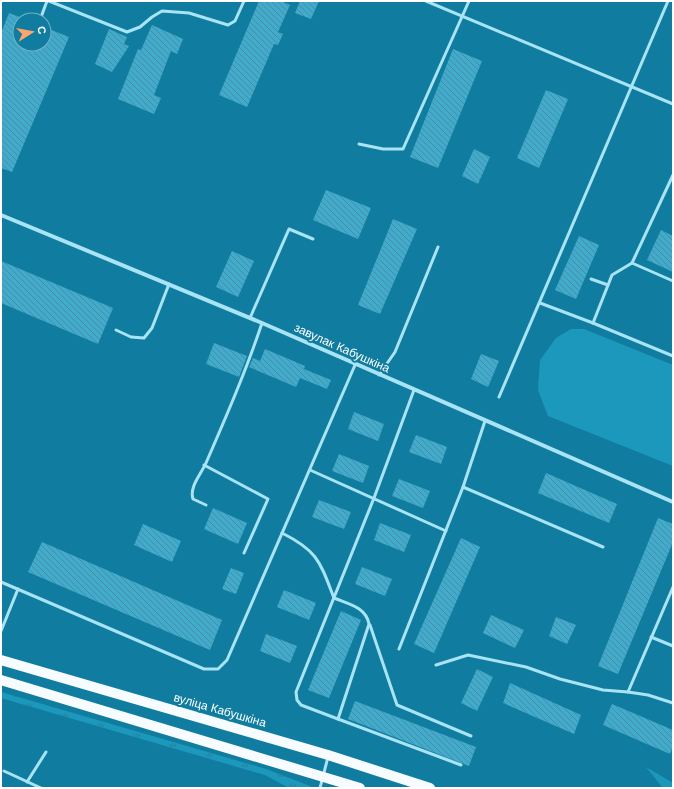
<svg xmlns="http://www.w3.org/2000/svg" width="674" height="789" viewBox="0 0 674 789" font-family="Arial,sans-serif">
  <style>
    .grass { fill: url(#grass-tufts) }
    .garden { fill: #1c98bc }
    .building { fill: url(#building-back-hatch) }
    .lines { fill: none; stroke-linecap: round; stroke-linejoin: round }
    .service { stroke: #a8e4f5; stroke-width: 3 }
    .minor { stroke: #a8e4f5; stroke-width: 4 }
    .primary { stroke: #f6fcff; stroke-width: 10 }
    .labels { text-anchor: middle; dominant-baseline: central; stroke-width: 4; stroke-linejoin: round; paint-order: stroke }
    .street-label { font-size: 12px; fill: #fff; stroke: #107da0 }
  </style>
  <defs>
    <pattern id="grass-tufts" width="24" height="20" patternUnits="userSpaceOnUse"><rect width="24" height="20" fill="#1c98bc"/><path d="M3 7l-1-3M5 7V3M7 7l1-3M15 17l-1-3M17 17v-4M19 17l1-3" fill="none" stroke="#2d7d95"/></pattern>
    <pattern id="building-back-hatch" width="6" height="6" patternUnits="userSpaceOnUse"><rect width="6" height="6" fill="#42aaca"/><path d="M-1 5l2 2M0 0l6 6M5-1l2 2" fill="none" stroke="#458ea4"/></pattern>
  </defs>
  <rect width="100%" height="100%" fill="#107da0"/>
  <g class="grass">
    <polygon points="1,692 266,769 315,788 289,788 265,775 1,698"/>
    <polygon points="646,767 673,783 673,788 663,788"/>
  </g>
  <polygon class="garden" points="571,329 584,329 673,365 673,466 548,416 538,390 540,360 556,338"/>
  <g class="building">
    <polygon points="259,1 281,1 290,5 278,32 283,34 278,45 274,44 247,107 219,95"/>
    <polygon points="300,1 319,1 311,19 295,13"/>
    <polygon points="9,13 20,17 20,44 44,44 44,27 69,37 12,172 1,168 1,33"/>
    <polygon points="152,25 183,39 177,54 171,51 154,95 161,98 154,114 118,99 138,49 141,50"/>
    <polygon points="109,29 127,37 124,44 129,46 112,72 95,64"/>
    <polygon points="453,49 482,61 438,168 410,157"/>
    <polygon points="546,90 568,99 539,168 517,158"/>
    <polygon points="474,149 490,157 478,184 462,176"/>
    <polygon points="326,190 371,208 358,239 313,220"/>
    <polygon points="393,219 417,229 380,314 358,305"/>
    <polygon points="661,230 673,236 673,272 647,260"/>
    <polygon points="579,236 599,245 576,299 555,290"/>
    <polygon points="232,251 254,261 238,297 216,287"/>
    <polygon points="1,261 113,308 98,344 1,303"/>
    <polygon points="214,343 247,356 239,377 206,364"/>
    <polygon points="265,349 305,366 304,369 331,380 327,389 300,378 296,387 249,367 253,358 260,361"/>
    <polygon points="481,354 499,361 488,387 471,379"/>
    <polygon points="354,412 384,424 378,441 348,429"/>
    <polygon points="416,435 447,447 441,464 409,452"/>
    <polygon points="339,454 369,466 363,483 332,471"/>
    <polygon points="546,473 617,504 609,523 538,493"/>
    <polygon points="399,479 430,491 423,508 392,496"/>
    <polygon points="319,500 351,512 344,529 312,517"/>
    <polygon points="213,508 247,523 238,544 204,529"/>
    <polygon points="658,518 673,524 673,542 618,674 598,666"/>
    <polygon points="380,523 411,535 404,552 374,540"/>
    <polygon points="143,524 181,541 172,562 134,545"/>
    <polygon points="461,538 480,547 434,653 414,644"/>
    <polygon points="42,542 222,620 210,650 28,572"/>
    <polygon points="362,567 392,579 385,596 355,584"/>
    <polygon points="231,568 244,573 236,594 222,589"/>
    <polygon points="284,590 316,603 309,620 277,607"/>
    <polygon points="341,611 361,620 329,698 308,690"/>
    <polygon points="491,615 524,630 515,648 483,633"/>
    <polygon points="556,617 576,625 567,644 549,636"/>
    <polygon points="266,634 297,646 290,663 260,651"/>
    <polygon points="477,669 493,677 477,711 461,703"/>
    <polygon points="510,683 581,715 574,734 503,703"/>
    <polygon points="355,701 476,747 469,766 348,719"/>
    <polygon points="612,704 673,730 673,746 670,754 603,725"/>
  </g>
  <g class="lines">
    <g class="service">
      <polyline points="49,1 127,32 140,27 152,17 162,11 189,13 228,25 235,21 244,1"/>
      <polyline points="426,1 673,104"/>
      <polyline points="40,20 47,1"/>
      <polyline points="359,144 383,149 403,149 469,1"/>
      <polyline points="632,263 673,281"/>
      <polyline points="591,279 608,285"/>
      <polyline points="540,303 593,323 673,356"/>
      <polyline points="250,318 289,229 313,239"/>
      <polyline points="593,323 612,275 632,263 673,175"/>
      <polyline points="116,330 131,337 144,338 152,328 169,284"/>
      <polyline points="379,375 395,352 438,247"/>
      <polyline points="499,397 668,1"/>
      <polyline points="204,465 268,499 244,553"/>
      <polyline points="310,470 446,531"/>
      <polyline points="463,487 603,547"/>
      <path d="M206,505L193,499C189,487 201,474 206,463C226,417 246,371 262,323"/>
      <path d="M282,533C318,551 320,562 334,598C348,604 366,607 369,624L338,719L461,765"/>
      <polyline points="1,582 204,669 218,669 227,660 355,365"/>
      <polyline points="673,587 628,692 648,695 673,703"/>
      <polyline points="370,625 397,705 471,736"/>
      <polyline points="1,631 18,589"/>
      <polyline points="651,637 673,646"/>
      <polyline points="399,649 463,487 485,421"/>
      <polyline points="436,665 468,655 526,667 560,679 603,690 628,692"/>
      <polyline points="338,719 301,705 297,700 296,692 374,498 414,390"/>
      <polyline points="4,771 41,788"/>
      <polyline points="27,782 46,752"/>
      <polyline points="320,788 328,757"/>
    </g>
    <polyline class="minor" points="1,215 262,323 673,502"/>
    <g class="primary">
      <polyline points="1,660 328,755 430,788"/>
      <polyline points="1,680 360,788"/>
    </g>
  </g>
  <g class="labels">
    <g class="street-label">
      <text transform="translate(342 348) rotate(24)">завулак Кабушкіна</text>
      <text transform="translate(220 710) rotate(16)">вуліца Кабушкіна</text>
    </g>
  </g>
  <rect width="674" height="789" fill="none" stroke="#ffffff" stroke-width="4"/>
  <g transform="translate(32 32) rotate(79)"><circle r="19" fill="#107da0" stroke="#70b1c6"/>
  <path d="M0-3L7 15L0 10L-7 15Z" fill="#ffa56c"/>
  <text y="-6" font-size="11" font-weight="bold" text-anchor="middle" fill="#ffffff">С</text>
  </g>
</svg>
